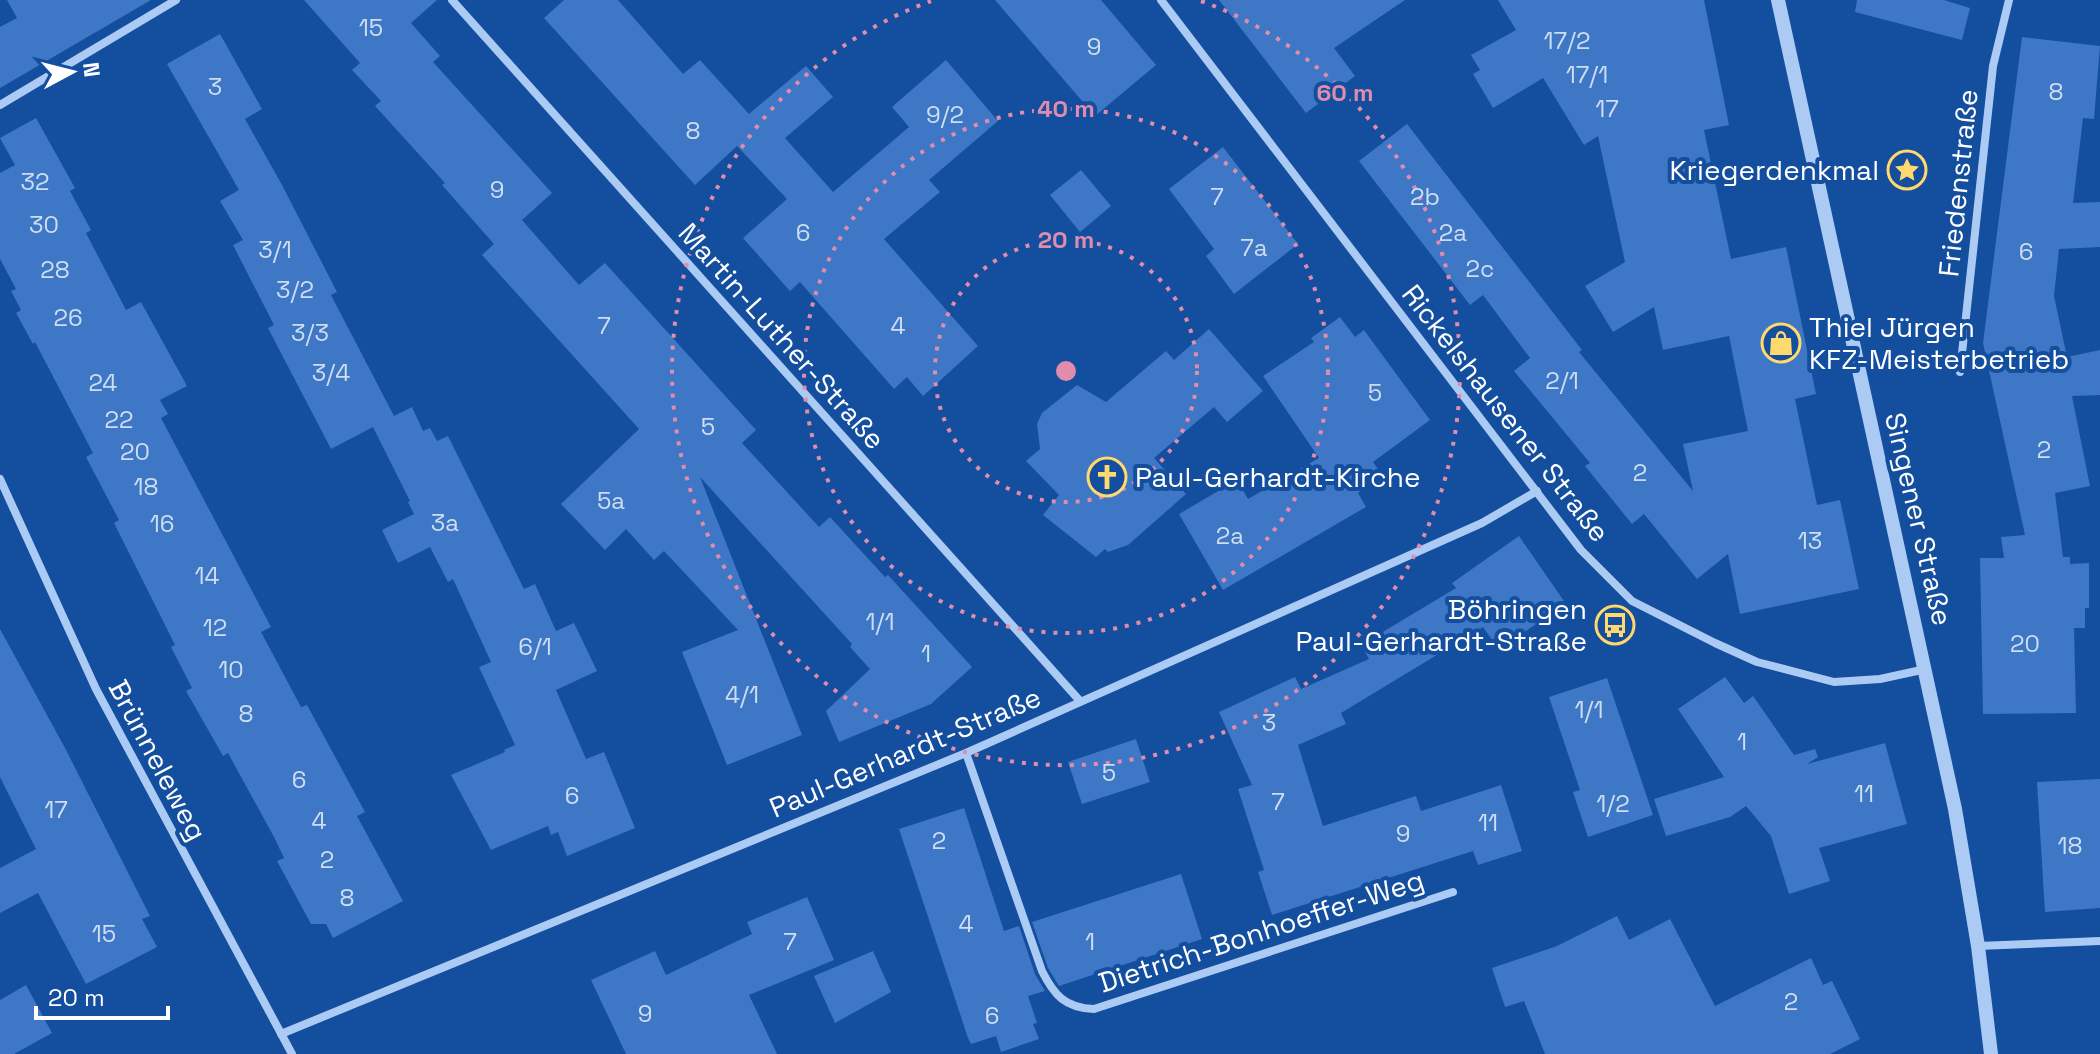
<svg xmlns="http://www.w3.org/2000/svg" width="2100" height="1054" viewBox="0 0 2100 1054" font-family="'Space Grotesk',sans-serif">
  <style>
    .building { fill: #3d77c5 }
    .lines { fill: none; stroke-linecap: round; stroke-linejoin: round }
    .minor { stroke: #abcbf4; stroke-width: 8 }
    .tertiary { stroke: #abcbf4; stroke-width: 14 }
    .ring { fill: none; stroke: #e08cad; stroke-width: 4; stroke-dasharray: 4 8 }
    .labels { text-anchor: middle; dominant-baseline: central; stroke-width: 8; stroke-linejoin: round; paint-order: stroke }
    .number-label { font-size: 24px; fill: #ceddf0 }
    .poi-label { font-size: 28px; fill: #fff; stroke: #144e9e; text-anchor: end }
    .street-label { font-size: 28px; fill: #fff; stroke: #144e9e }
    .centre { fill: #e08cad; stroke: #144e9e; stroke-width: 4 }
    .ring-label { font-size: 24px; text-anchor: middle; font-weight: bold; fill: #e08cad; stroke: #144e9e; stroke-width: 8; stroke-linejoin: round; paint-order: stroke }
  </style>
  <rect width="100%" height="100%" fill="#144e9e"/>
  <g class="building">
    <polygon points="7,0 151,0 0,88 0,27 17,18"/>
    <polygon points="304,0 437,0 411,23 440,56 433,62 552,193 522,220 579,285 605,263 756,430 742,443 819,527 830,517 885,577 888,575 972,667 931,704 839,742 826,711 870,669 850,647 852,644 700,477 802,735 727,765 682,652 738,630 664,551 654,560 626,529 605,550 561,504 639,429 482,255 494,244 442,185 445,183 375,106 381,101 352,70 360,63"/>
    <polygon points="564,0 618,0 683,74 700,60 749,114 806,66 833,97 785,138 833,192 909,127 892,107 946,60 998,121 929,180 940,192 884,239 978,346 923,396 907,377 894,389 800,282 790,291 743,238 787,199 737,146 695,185 544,18"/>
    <polygon points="995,0 1101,0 1156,65 1095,116"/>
    <polygon points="1219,0 1405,0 1334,48 1355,76 1306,113"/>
    <polygon points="1498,0 1704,0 1729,125 1704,130 1731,259 1786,247 1816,394 1795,399 1817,505 1840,500 1859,589 1740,614 1728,554 1697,579 1644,514 1632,524 1585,466 1590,463 1514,371 1530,358 1483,295 1470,305 1359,161 1407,124 1582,350 1579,352 1693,491 1683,444 1748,431 1729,336 1663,350 1654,307 1613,332 1585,286 1625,262 1598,136 1584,145 1543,78 1493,108 1473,74 1480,70 1471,55 1516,30"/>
    <polygon points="1857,0 1944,0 1970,8 1962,40 1855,12"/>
    <polygon points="220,34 262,109 245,119 282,185 337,292 331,295 394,416 412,407 423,431 430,428 437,441 448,436 524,589 535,584 556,631 574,623 597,671 556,690 586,759 604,752 635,828 567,856 558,832 551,835 548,826 491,850 451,775 505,752 504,750 515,745 479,667 491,662 453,579 448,582 430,547 398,563 382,530 414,514 408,502 410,501 373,427 331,449 268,328 274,325 233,245 243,240 220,201 239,190 167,64"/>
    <polygon points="2022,37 2100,46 2094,119 2083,118 2073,203 2100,202 2100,247 2059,249 2054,296 2067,357 2100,350 2100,395 2072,396 2090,486 2055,493 2063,557 2070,557 2070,564 2089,563 2089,608 2085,608 2085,628 2074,628 2076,713 1983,714 1980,558 2004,558 2001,537 2025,535 1983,343"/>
    <polygon points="36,118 75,188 70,191 91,230 86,233 126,310 141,302 187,386 160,400 168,414 161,418 271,627 261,632 301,707 307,705 365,812 357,816 403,901 333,938 326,924 311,924 277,861 284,858 274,837 228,753 223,756 186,691 192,688 171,647 175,645 114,523 119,520 86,457 93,453 35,342 33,344 16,313 21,310 11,291 16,289 0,259 0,173 15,165 0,138"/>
    <polygon points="1223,147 1298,244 1234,294 1206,256 1214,249 1169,189"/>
    <polygon points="1081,170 1111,206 1080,232 1050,195"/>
    <polygon points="1340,317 1355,337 1364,330 1430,420 1373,462 1382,475 1358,493 1366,507 1223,590 1179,514 1237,480 1248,499 1319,458 1263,376 1314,342 1311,338"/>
    <polygon points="1209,329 1263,391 1227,422 1214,407 1154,458 1186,494 1128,545 1108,552 1105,549 1096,557 1043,515 1059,495 1026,461 1040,449 1037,424 1042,413 1077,385 1106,402 1166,351 1174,360"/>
    <polygon points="1519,536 1566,604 1508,643 1494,643 1483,627 1341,713 1346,724 1298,745 1323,826 1416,796 1421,811 1501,785 1522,851 1478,865 1473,851 1272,915 1258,872 1264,870 1238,789 1252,785 1219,712 1295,677 1301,689 1369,659 1361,645 1456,588 1452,583"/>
    <polygon points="0,629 65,748 150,916 142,919 157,947 86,984 38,893 0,913 0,868 36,849 0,777"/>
    <polygon points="1725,677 1744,703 1753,696 1794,755 1815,749 1818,757 1807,764 1885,743 1907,824 1819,848 1830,881 1789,894 1771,836 1746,806 1730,817 1666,836 1654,799 1724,777 1678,709"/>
    <polygon points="1607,678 1653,815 1588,837 1573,792 1580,790 1549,697"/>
    <polygon points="1136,739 1150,782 1082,804 1068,762"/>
    <polygon points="2100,779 2100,908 2045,912 2037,782"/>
    <polygon points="964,808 1004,931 1019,926 1035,974 1045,991 1028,996 1037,1023 1033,1024 1039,1039 1001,1052 996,1036 971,1044 968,1038 899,829"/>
    <polygon points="1181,874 1202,939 1059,986 1048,968 1032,922"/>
    <polygon points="807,897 834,960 749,995 777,1054 626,1054 591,980 655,951 666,975 752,934 747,922"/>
    <polygon points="1617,916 1629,940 1670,919 1715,1006 1811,958 1823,985 1832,981 1860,1039 1830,1054 1545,1054 1524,1001 1505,1007 1492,968 1557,946"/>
    <polygon points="873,951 891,992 835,1023 814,976"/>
    <polygon points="26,985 52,1033 14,1054 0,1054 0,1000"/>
  </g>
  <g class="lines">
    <g class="minor">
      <polyline points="452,0 1080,701"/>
      <polyline points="1161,0 1581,550 1632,601 1715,643 1757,662 1834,682 1880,679 1926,669"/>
      <polyline points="0,105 176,0"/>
      <polyline points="1960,372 1993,66 2009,0"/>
      <polyline points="0,479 96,689 292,1054"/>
      <path d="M966,753L1042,971C1054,995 1065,1008 1094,1009L1453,892"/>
      <polyline points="1978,946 2100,941"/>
      <polyline points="281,1034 966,753 1482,523 1537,491"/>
    </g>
    <polyline class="tertiary" points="1778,0 1955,809 1978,946 1991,1054"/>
  </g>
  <g class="ring">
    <circle cx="1066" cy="371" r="131"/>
    <circle cx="1066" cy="371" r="262"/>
    <path d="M1201 1A394 394 0 1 1 931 1"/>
  </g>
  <defs>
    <g id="sight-ring" transform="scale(2)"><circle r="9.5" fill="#144e9e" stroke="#ffd86e" stroke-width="1.5"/><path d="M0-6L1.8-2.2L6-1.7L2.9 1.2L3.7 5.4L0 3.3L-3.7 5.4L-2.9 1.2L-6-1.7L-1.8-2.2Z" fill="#ffd86e"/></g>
    <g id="shop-ring" transform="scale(2)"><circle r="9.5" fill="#144e9e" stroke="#ffd86e" stroke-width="1.5"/><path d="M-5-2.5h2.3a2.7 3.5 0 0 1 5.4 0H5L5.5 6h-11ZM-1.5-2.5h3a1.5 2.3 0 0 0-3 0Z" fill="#ffd86e"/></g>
    <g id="church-ring" transform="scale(2)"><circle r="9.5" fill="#144e9e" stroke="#ffd86e" stroke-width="1.5"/><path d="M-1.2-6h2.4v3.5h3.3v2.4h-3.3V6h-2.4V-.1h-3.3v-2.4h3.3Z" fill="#ffd86e"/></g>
    <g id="bus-ring" transform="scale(2)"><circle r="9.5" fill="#144e9e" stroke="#ffd86e" stroke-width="1.5"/><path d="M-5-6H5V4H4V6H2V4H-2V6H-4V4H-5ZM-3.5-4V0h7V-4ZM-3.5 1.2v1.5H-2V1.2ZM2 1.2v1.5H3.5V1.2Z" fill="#ffd86e"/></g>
  </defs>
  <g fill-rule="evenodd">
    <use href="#sight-ring" x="1907" y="170"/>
    <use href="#shop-ring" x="1781" y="343"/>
    <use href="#church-ring" x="1107" y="477"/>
    <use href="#bus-ring" x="1615" y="625"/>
  </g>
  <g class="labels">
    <g class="number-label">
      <text x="371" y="27">15</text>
      <text x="1567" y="40">17/2</text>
      <text x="1094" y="46">9</text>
      <text x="1587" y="74">17/1</text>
      <text x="215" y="86">3</text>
      <text x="2056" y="91">8</text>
      <text x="1607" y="108">17</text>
      <text x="945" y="114">9/2</text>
      <text x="693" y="130">8</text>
      <text x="35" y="181">32</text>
      <text x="497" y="189">9</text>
      <text x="1217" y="196">7</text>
      <text x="1425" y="196">2b</text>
      <text x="44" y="224">30</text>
      <text x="803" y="232">6</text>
      <text x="1453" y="232">2a</text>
      <text x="1254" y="247">7a</text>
      <text x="275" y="249">3/1</text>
      <text x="2026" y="251">6</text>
      <text x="1480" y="268">2c</text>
      <text x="55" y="269">28</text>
      <text x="295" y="289">3/2</text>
      <text x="68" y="317">26</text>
      <text x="604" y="325">7</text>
      <text x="898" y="325">4</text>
      <text x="310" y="332">3/3</text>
      <text x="331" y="372">3/4</text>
      <text x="1562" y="380">2/1</text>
      <text x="103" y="382">24</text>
      <text x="1375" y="392">5</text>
      <text x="119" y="419">22</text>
      <text x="708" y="426">5</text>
      <text x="2044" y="449">2</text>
      <text x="135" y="451">20</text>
      <text x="1640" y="472">2</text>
      <text x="146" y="486">18</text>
      <text x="611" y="500">5a</text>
      <text x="445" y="522">3a</text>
      <text x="162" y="523">16</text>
      <text x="1230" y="535">2a</text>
      <text x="1810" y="540">13</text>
      <text x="207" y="575">14</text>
      <text x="880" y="621">1/1</text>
      <text x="215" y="627">12</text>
      <text x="2025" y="643">20</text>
      <text x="535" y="646">6/1</text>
      <text x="926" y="653">1</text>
      <text x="231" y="669">10</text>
      <text x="742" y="694">4/1</text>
      <text x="1589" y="709">1/1</text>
      <text x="246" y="713">8</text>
      <text x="1269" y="722">3</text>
      <text x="1742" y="741">1</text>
      <text x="1109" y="772">5</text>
      <text x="299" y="779">6</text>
      <text x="1864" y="793">11</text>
      <text x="572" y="795">6</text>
      <text x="1278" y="801">7</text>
      <text x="1613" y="803">1/2</text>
      <text x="56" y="809">17</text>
      <text x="319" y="820">4</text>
      <text x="1488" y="822">11</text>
      <text x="1403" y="833">9</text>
      <text x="939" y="840">2</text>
      <text x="2070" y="845">18</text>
      <text x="327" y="859">2</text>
      <text x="347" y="897">8</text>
      <text x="966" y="923">4</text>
      <text x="104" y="933">15</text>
      <text x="790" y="941">7</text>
      <text x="1090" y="941">1</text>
      <text x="1791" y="1001">2</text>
      <text x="645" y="1013">9</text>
      <text x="992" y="1015">6</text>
    </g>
    <g class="poi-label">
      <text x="1879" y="170">Kriegerdenkmal</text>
      <text x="1809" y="327" text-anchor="start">Thiel Jürgen<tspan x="1809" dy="32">KFZ-Meisterbetrieb</tspan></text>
      <text x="1135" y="477" text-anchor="start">Paul-Gerhardt-Kirche</text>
      <text x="1587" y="609">Böhringen<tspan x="1587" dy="32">Paul-Gerhardt-Straße</tspan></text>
    </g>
    <g class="street-label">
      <text transform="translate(1958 183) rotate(-84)">Friedenstraße</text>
      <text transform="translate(782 336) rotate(48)">Martin-Luther-Straße</text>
      <text transform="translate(1506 413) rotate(52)">Rickelshausener Straße</text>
      <text transform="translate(1919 519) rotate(77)">Singener Straße</text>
      <text transform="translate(905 752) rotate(-23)">Paul-Gerhardt-Straße</text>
      <text transform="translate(158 760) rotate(62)">Brünneleweg</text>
      <text transform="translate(1261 931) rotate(-18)">Dietrich-Bonhoeffer-Weg</text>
    </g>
  </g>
  <circle cx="1066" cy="371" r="12" class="centre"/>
  <g class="ring-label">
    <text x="1345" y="101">60 m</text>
    <text x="1066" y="117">40 m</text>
    <text x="1066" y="248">20 m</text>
  </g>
  <g transform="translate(72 72) rotate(83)" stroke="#144e9e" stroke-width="6" paint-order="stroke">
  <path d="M0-6L14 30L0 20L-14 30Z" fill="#ffffff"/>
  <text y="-12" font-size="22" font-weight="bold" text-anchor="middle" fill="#ffffff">N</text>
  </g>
  <path d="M36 1006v12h132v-12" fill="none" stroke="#ffffff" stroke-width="4"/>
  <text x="48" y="1006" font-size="24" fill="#ffffff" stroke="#144e9e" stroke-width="6" paint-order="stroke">20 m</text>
</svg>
